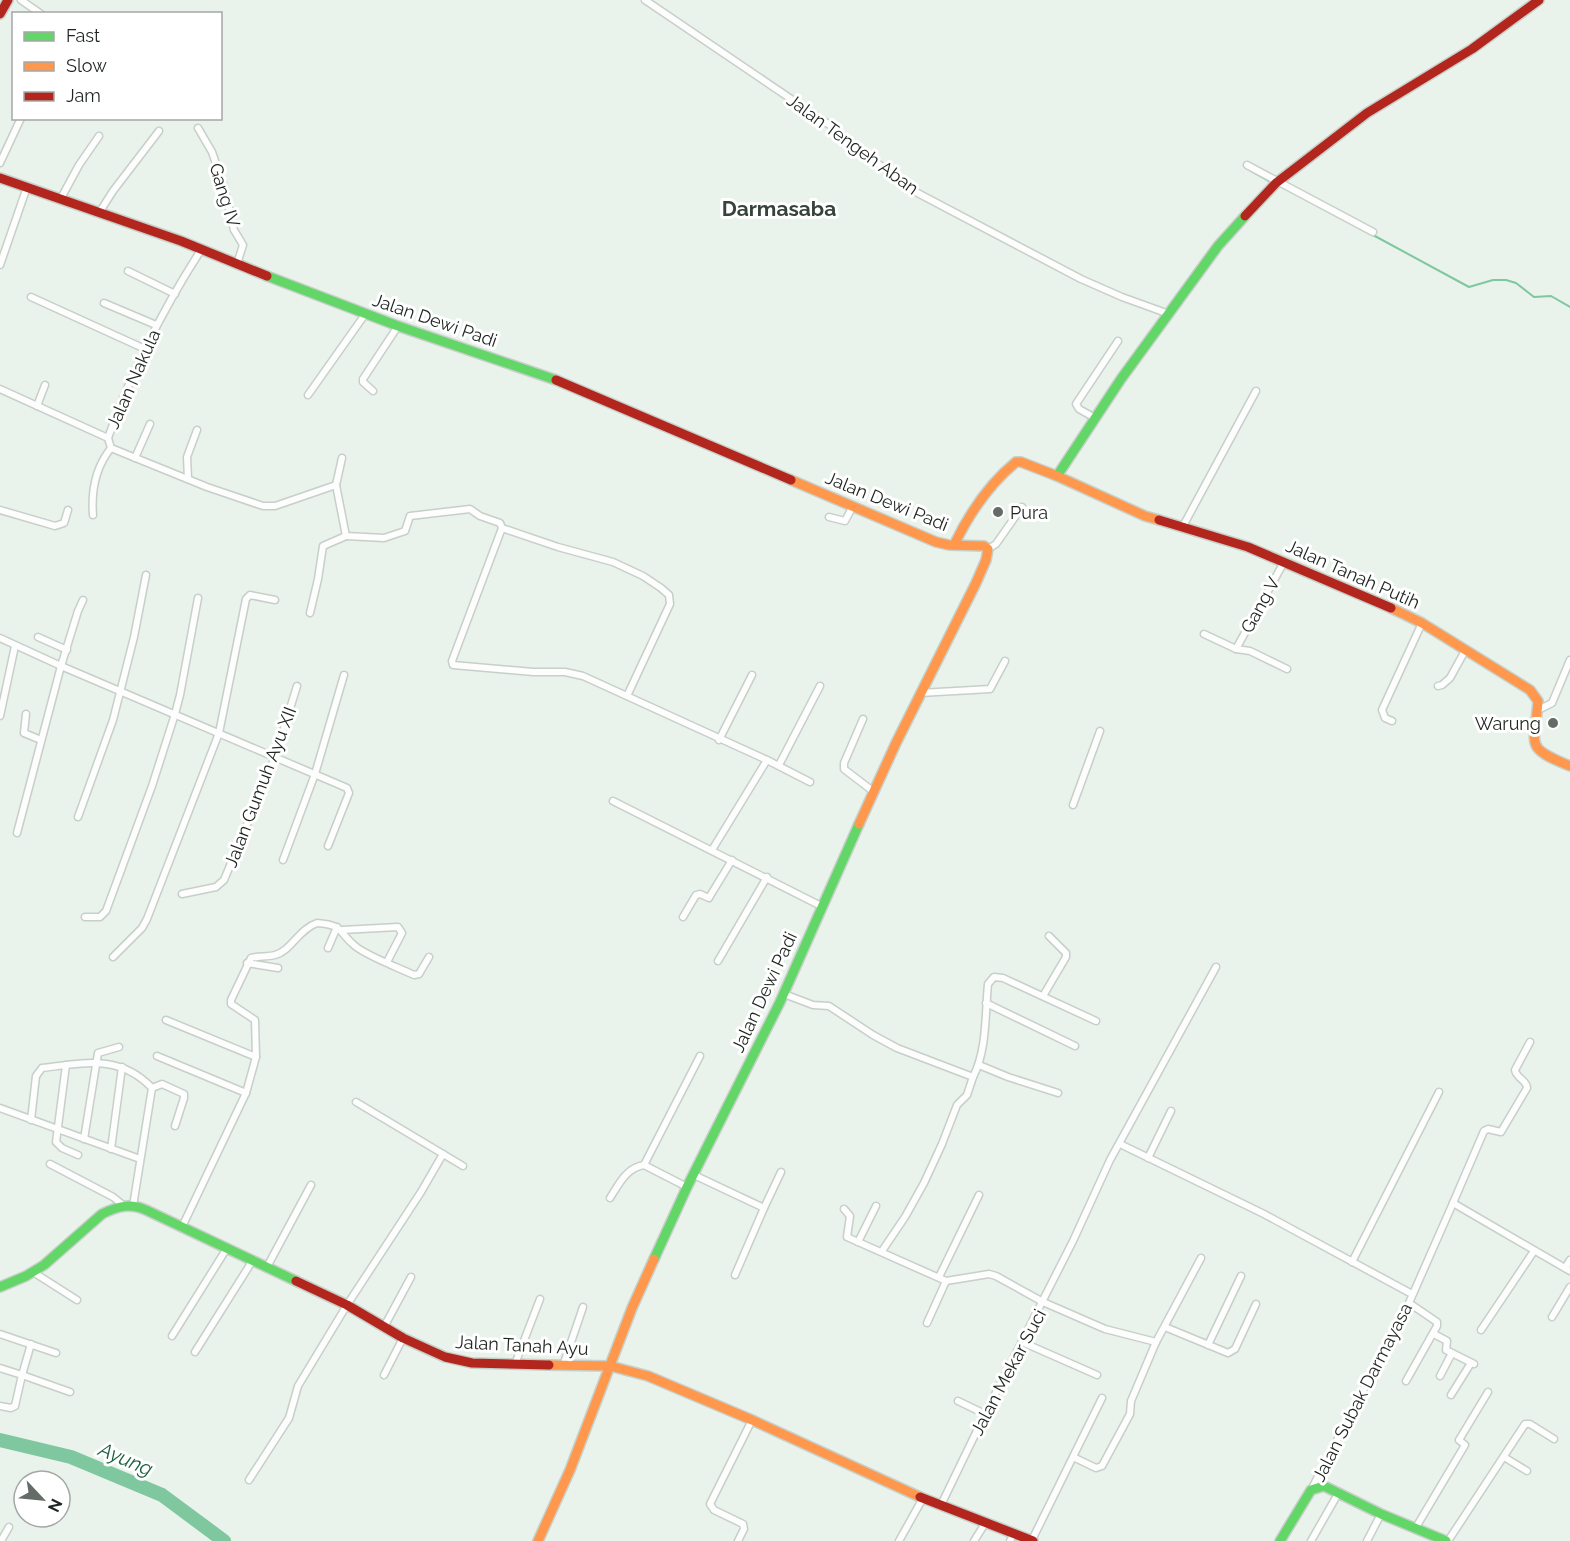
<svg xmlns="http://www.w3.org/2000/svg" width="1570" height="1541" viewBox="0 0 1570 1541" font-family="Raleway,sans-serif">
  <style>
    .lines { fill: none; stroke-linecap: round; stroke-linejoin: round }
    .stream { stroke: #7fc79e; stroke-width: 2 }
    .river { stroke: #7fc79e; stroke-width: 14 }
    .street-casing { stroke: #c7cfc9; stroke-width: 9 }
    .fast-casing { stroke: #c7cfc9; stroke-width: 12 }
    .slow-casing { stroke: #c7cfc9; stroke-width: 12 }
    .jam-casing { stroke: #c7cfc9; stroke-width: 12 }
    .street { stroke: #fcfdfc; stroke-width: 6 }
    .fast { stroke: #63d668; stroke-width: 9 }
    .slow { stroke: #ff974d; stroke-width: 9 }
    .jam { stroke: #b3261e; stroke-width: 9 }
    .poi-dot { fill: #656c67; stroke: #fff; stroke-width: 2 }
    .labels { text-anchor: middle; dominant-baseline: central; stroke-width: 6; stroke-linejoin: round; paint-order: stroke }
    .street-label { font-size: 18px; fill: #1e2420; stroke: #fff }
    .poi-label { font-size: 18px; fill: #1e2420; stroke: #fff; text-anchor: start }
    .water-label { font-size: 20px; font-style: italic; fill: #18603b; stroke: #fff }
    .quarter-label { font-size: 21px; font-weight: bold; fill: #35433a; stroke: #fff }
  </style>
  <rect width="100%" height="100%" fill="#e9f2eb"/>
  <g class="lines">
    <g class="stream">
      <polyline points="1251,171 1272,183"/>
      <polyline points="1373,235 1469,287 1493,280 1506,280 1516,283 1534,297 1551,296 1570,307"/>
    </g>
    <polyline class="river" points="0,1440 71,1457 162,1495 224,1541"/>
    <g class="street-casing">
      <g id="street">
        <polyline points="21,0 41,14"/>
        <polyline points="645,0 831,126 910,189 1081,279 1122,297 1169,314"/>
        <polyline points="198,128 212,152 224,187 234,230 243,245 237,264"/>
        <polyline points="0,163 21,118"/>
        <polyline points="1247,165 1373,232"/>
        <polyline points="60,200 79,165 99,136"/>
        <polyline points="99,213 113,191 159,131"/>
        <polyline points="0,265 27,187"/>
        <polyline points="128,271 175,294"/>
        <polyline points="31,297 145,349"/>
        <polyline points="104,303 156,325"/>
        <polyline points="0,389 108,438"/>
        <polyline points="373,391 363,382 363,379 398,326"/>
        <polyline points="308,395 366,313"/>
        <polyline points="37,406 45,385"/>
        <polyline points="1095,418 1079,409 1076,404 1118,341"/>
        <polyline points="108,438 111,448 207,487 263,506 275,506 336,485 346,536 384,538 405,531 410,516 470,509 480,516 500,523 502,528 558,547 613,562 643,576 661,588 669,595 670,604 627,696"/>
        <path d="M108,438C131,372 163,309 201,250"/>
        <polyline points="135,458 150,424"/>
        <polyline points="188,479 187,457 197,430"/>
        <polyline points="336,485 342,458"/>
        <polyline points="0,510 55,526 64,523 68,510"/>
        <path d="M93,515C91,490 95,468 111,448"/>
        <polyline points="829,517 845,521 853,506"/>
        <polyline points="502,528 452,661 453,665 533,672 565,672 583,676 767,760 712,850"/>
        <polyline points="1182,528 1256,391"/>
        <polyline points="988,549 996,544 1022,507"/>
        <polyline points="310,613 318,579 323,546 346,536"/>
        <polyline points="1204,634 1236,649 1284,562"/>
        <polyline points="38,637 67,650"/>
        <polyline points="0,638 61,666 347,788 349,793 328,846"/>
        <polyline points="1236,649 1250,651 1287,669"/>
        <polyline points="1438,686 1442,685 1450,678 1466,649"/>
        <polyline points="920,693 990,689 1005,661"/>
        <polyline points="1538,710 1552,703 1570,660"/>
        <polyline points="26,714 24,733 41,740"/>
        <polyline points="0,716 15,646"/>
        <polyline points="863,719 844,763 844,769 874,792"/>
        <polyline points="1392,721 1385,718 1382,710 1422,623"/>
        <polyline points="719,740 752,675"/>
        <polyline points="767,760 810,782"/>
        <polyline points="779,765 820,686"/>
        <polyline points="613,801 821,906"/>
        <polyline points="1073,805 1100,731"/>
        <polyline points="78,817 113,720 134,637 146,575"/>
        <polyline points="17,833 61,666 78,611 83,600"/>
        <polyline points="283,860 315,774 344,675"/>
        <polyline points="182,894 216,887 224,880 275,757 297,686"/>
        <polyline points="85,917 100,917 106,911 152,786 175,714 180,695 198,598"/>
        <polyline points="683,917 696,895 700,894 709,898 710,896 732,860"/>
        <polyline points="342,930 398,927 402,933 387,962"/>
        <polyline points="328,948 337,927"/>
        <polyline points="113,957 142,928 147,919 219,733 246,599 250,595 275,600"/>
        <polyline points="718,961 767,877"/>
        <polyline points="247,963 278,968"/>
        <path d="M784,994L813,1005L829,1006L873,1035L897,1048L973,1077C987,1050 985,1015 988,984L994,977L1003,978L1096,1021"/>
        <polyline points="1043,996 1066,957 1066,953 1049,936"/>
        <polyline points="986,1003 1075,1046"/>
        <polyline points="166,1020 256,1057"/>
        <polyline points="157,1056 246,1093"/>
        <polyline points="66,1065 56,1142 62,1148 78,1155"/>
        <polyline points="979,1065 1008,1077 1058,1093"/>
        <polyline points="152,1088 162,1084 184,1094 184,1098 175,1126"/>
        <polyline points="0,1108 140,1159"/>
        <path d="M31,1120L36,1076L42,1068C84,1063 120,1054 152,1088L133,1206"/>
        <polyline points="84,1139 98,1053 119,1047"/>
        <polyline points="1120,1144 1264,1214 1412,1294"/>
        <polyline points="111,1149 122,1067"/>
        <polyline points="443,1154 463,1166"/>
        <polyline points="1148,1158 1171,1111"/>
        <polyline points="50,1164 113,1197 123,1205"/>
        <polyline points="694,1175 764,1208 781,1172"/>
        <polyline points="687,1187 644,1165 700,1056"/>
        <path d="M610,1198C619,1184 626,1168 644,1165"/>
        <path d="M1453,1203L1484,1131L1488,1129L1501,1132L1527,1088C1527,1080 1516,1078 1515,1070L1530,1042"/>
        <polyline points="844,1209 850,1216 847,1237 946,1281 927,1323"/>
        <path d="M182,1227L246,1093L256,1057L255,1020L231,1004V1000L251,958C258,956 267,957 275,955C291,951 299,929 317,923C344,925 338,932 355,946C369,957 397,967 414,975L419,974L429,957"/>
        <polyline points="858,1242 876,1206"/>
        <polyline points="882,1251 905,1217 924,1183 942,1144 957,1105 967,1095 973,1077"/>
        <polyline points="1352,1262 1439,1092"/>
        <polyline points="267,1267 311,1185"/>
        <polyline points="1565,1268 1570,1260"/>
        <polyline points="33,1272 77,1300"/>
        <polyline points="735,1275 764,1208"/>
        <polyline points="939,1277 979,1195"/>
        <polyline points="946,1281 989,1274 996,1276 1043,1302 1105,1329 1156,1342 1201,1258"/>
        <polyline points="1552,1317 1570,1287"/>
        <polyline points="384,1327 411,1277"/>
        <polyline points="1165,1327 1228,1353 1235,1349 1256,1304"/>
        <polyline points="1481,1330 1534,1251"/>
        <polyline points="0,1334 56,1353"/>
        <polyline points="1434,1334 1447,1341 1446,1350 1474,1364"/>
        <polyline points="172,1336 227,1248"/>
        <polyline points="1022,1342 1097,1375"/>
        <polyline points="1208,1345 1241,1276"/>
        <polyline points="195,1352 253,1260"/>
        <polyline points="564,1363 583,1307"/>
        <polyline points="515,1364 540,1299"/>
        <polyline points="0,1368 22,1375 31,1344"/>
        <polyline points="384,1375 403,1338"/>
        <polyline points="1440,1376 1452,1353"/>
        <polyline points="1406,1381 1437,1326 1437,1322 1409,1303"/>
        <polyline points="1451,1395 1471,1363"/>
        <polyline points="958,1401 985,1414"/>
        <polyline points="0,1406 11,1408 15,1406 22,1375 70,1392"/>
        <polyline points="1073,1457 1096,1468 1102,1466 1130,1414 1131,1401 1156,1342"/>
        <polyline points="1504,1457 1527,1471"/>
        <polyline points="249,1480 289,1418 298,1386 347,1305 421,1192 443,1154 356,1102"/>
        <polyline points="1311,1490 1409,1303 1453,1203 1570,1271"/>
        <polyline points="941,1505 985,1414 1073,1241 1110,1160 1216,967"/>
        <polyline points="1415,1529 1465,1445 1459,1440 1488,1392"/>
        <polyline points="1032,1540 1102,1398"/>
        <polyline points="1,1541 9,1527"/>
        <polyline points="738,1541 744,1529 743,1524 714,1510 710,1504 752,1420"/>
        <polyline points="899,1541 923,1498"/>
        <polyline points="974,1541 986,1522"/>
        <polyline points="1010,1541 1014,1533"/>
        <polyline points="1311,1541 1339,1492"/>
        <polyline points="1367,1541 1381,1514"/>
        <polyline points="1448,1541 1525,1424 1530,1424 1554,1439"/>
      </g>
    </g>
    <g class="fast-casing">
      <g id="fast">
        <polyline points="267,276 398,326 556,380"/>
        <polyline points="1057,476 1121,379 1218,246 1245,216"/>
        <polyline points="654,1259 687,1187 780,1002 859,824"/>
        <path d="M0,1287L26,1276L44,1265L102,1214C118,1206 130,1203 146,1210L296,1281"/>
        <polyline points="1280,1541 1311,1490 1324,1486 1381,1514 1446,1541"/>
      </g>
    </g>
    <g class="slow-casing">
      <g id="slow">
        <polyline points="791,480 936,542 949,545 984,546 988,549 986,560 976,583 896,743 859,824"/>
        <path d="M954,545C969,514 989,484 1016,462H1021L1057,476L1145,516L1159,520"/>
        <path d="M1391,608L1422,623L1530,690L1538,701C1535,746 1523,747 1570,766"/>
        <polyline points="549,1365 610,1366 648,1376 752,1420 920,1497"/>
        <polyline points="538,1541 570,1470 632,1308 654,1259"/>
      </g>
    </g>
    <g class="jam-casing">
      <g id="jam">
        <polyline points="0,14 8,0"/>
        <polyline points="0,178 181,241 267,276"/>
        <polyline points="1245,216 1276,183 1367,113 1472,49 1539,0"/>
        <polyline points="556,380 791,480"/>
        <polyline points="1159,520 1248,547 1391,608"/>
        <polyline points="296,1281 347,1305 403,1338 445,1357 472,1363 549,1365"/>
        <polyline points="920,1497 1033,1541"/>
      </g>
    </g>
    <use href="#street" class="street"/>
    <use href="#fast" class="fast"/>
    <use href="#slow" class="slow"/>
    <use href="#jam" class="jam"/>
  </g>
  <g class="poi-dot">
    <circle cx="998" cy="512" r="6"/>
    <circle cx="1553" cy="723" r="6"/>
  </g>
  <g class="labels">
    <g class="street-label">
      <text transform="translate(853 144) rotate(36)">Jalan Tengeh Aban</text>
      <text transform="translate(225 195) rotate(73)">Gang IV</text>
      <text transform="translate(435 320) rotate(19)">Jalan Dewi Padi</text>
      <text transform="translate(133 379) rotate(-66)">Jalan Nakula</text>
      <text transform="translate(887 501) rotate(22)">Jalan Dewi Padi</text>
      <text transform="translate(1353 574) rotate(24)">Jalan Tanah Putih</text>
      <text transform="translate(1260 605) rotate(-61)">Gang V</text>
      <text transform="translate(260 787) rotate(-69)">Jalan Gumuh Ayu XII</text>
      <text transform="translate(764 992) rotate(-65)">Jalan Dewi Padi</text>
      <text transform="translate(522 1345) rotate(3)">Jalan Tanah Ayu</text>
      <text transform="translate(1008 1372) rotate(-62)">Jalan Mekar Suci</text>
      <text transform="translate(1362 1392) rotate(-63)">Jalan Subak Darmayasa</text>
    </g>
    <g class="poi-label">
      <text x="1010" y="512">Pura</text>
      <text x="1541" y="723" text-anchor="end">Warung</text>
    </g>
    <g class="water-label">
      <text transform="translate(126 1459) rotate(23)">Ayung</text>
    </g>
    <g class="quarter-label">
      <text x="779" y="208">Darmasaba</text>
    </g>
  </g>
  <rect x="12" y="12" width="210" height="108" fill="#ffffff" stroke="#a5a7a6" stroke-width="1.5"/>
  <rect x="24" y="32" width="30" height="9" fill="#63d668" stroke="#a5a7a6" stroke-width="1.5"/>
  <text x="66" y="42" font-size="18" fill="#1e2420">Fast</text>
  <rect x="24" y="62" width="30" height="9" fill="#ff974d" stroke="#a5a7a6" stroke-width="1.5"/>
  <text x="66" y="72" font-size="18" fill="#1e2420">Slow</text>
  <rect x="24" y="92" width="30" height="9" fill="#b3261e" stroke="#a5a7a6" stroke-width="1.5"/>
  <text x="66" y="102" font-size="18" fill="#1e2420">Jam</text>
  <g transform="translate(42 1499) rotate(116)"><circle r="28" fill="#ffffff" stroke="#a5a7a6" stroke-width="1.5"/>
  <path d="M0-4.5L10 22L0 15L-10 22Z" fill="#656c67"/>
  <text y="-9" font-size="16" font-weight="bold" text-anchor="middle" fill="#1e2420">N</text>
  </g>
</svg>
